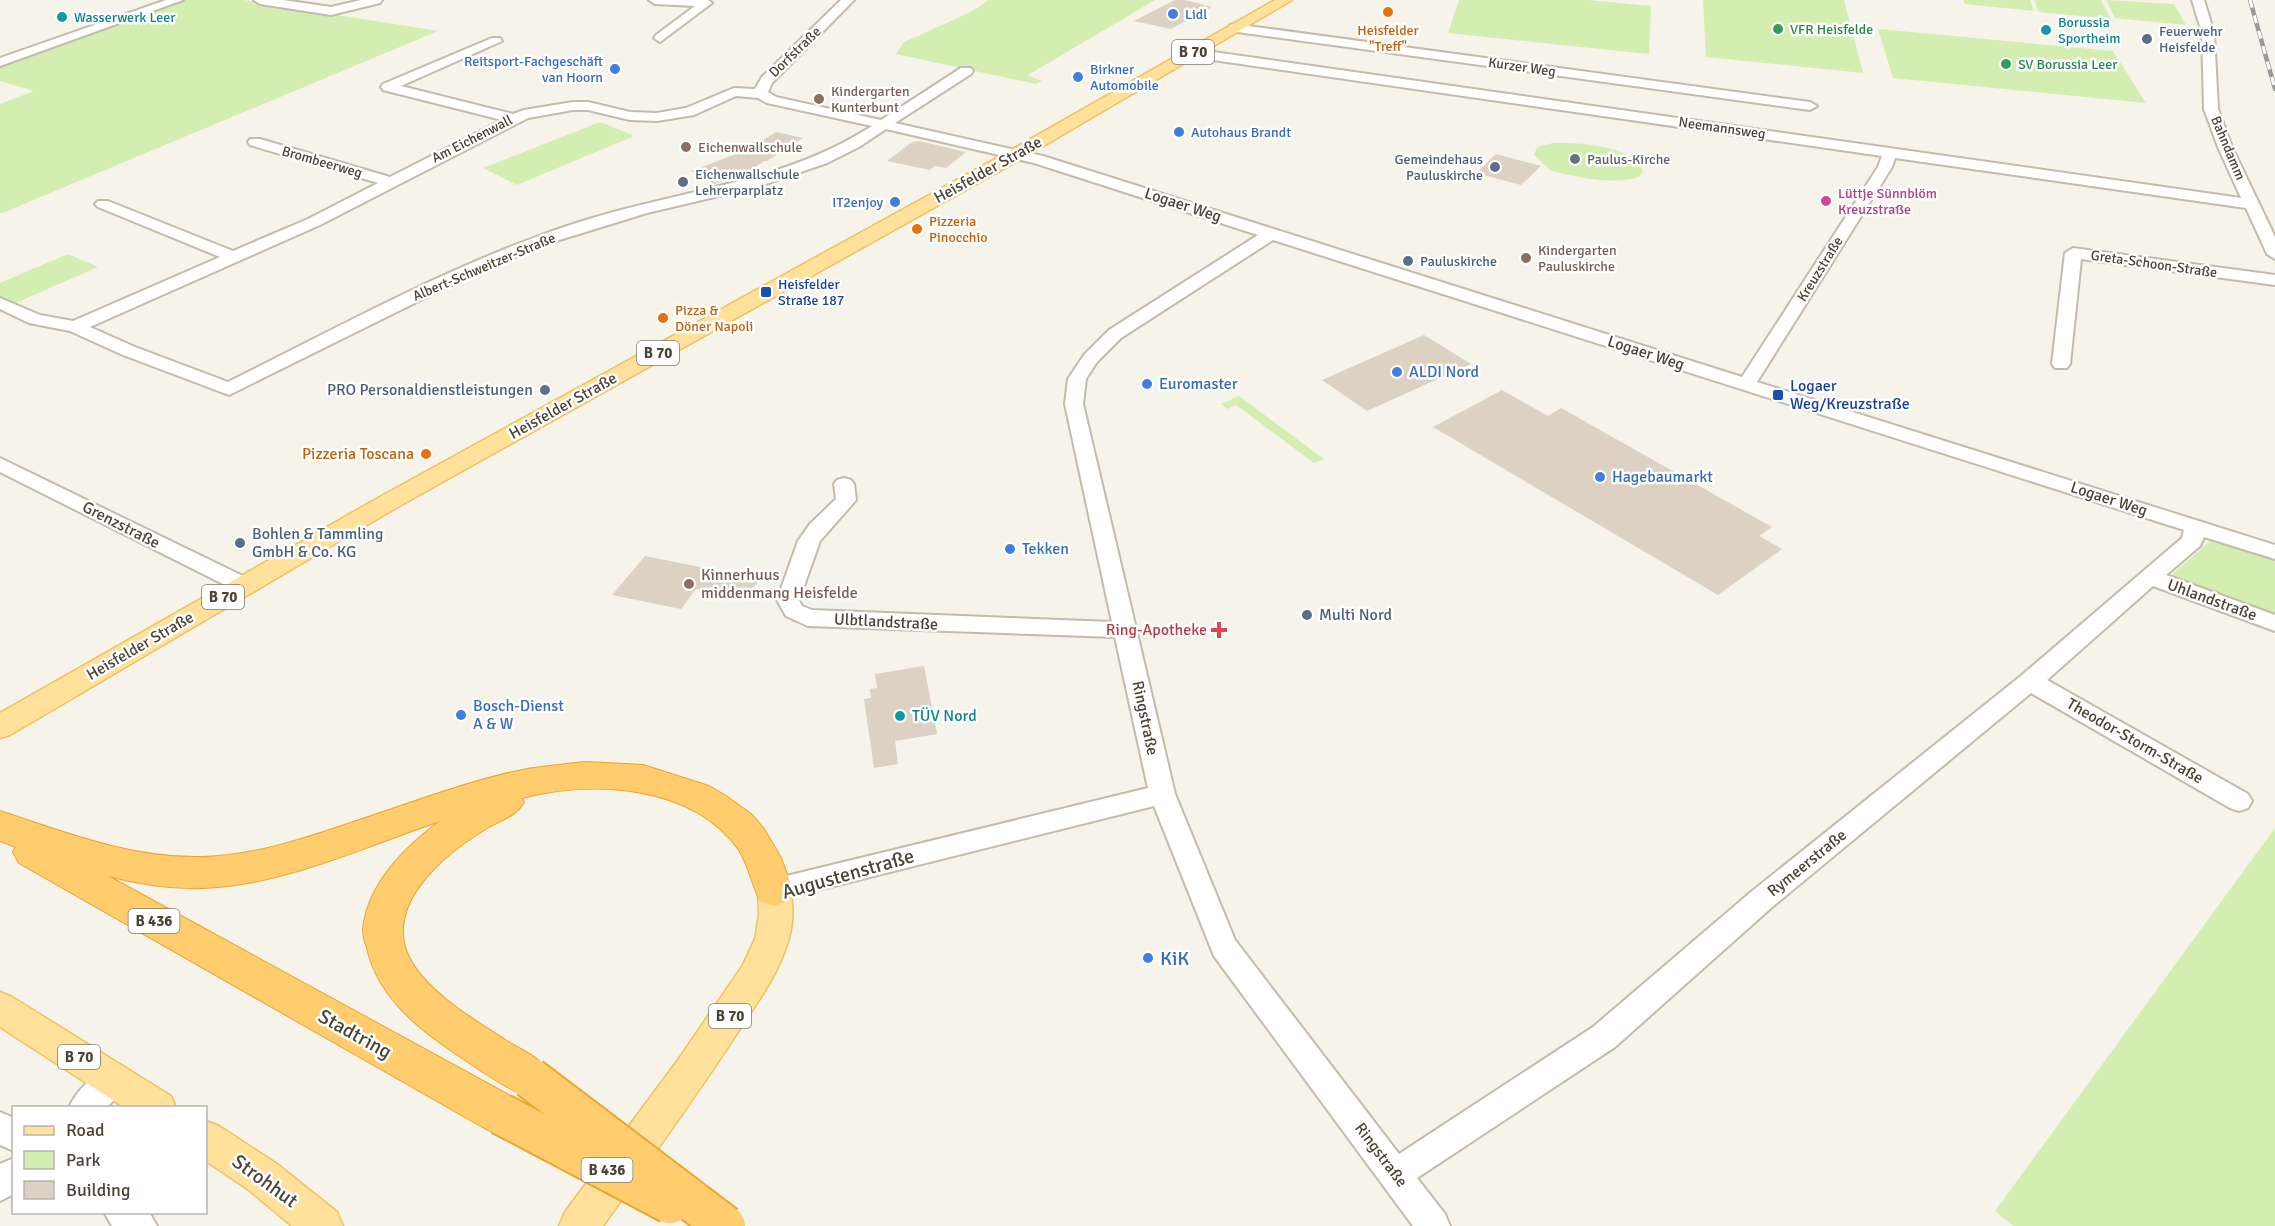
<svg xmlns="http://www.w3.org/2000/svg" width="2275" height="1226" viewBox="0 0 2275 1226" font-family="Signika,sans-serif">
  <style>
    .green { fill: #d3eeb0 }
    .building { fill: #dcd1c2 }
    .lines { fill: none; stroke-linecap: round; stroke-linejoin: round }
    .minor-casing { stroke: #c3bbac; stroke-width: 4 }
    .major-casing { stroke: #efc260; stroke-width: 3 }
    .highway-casing { stroke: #eca42f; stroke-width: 2 }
    .minor { fill: #fff; fill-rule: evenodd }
    .major { fill: #ffe19b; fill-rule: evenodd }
    .highway { fill: #ffcd6d; fill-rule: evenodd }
    .rail-casing { stroke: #999; stroke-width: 4.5 }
    .rail { stroke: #fff; stroke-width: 3; stroke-dasharray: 8; stroke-linecap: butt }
    .highway-bridge-casing { stroke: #eca42f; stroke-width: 44; stroke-linecap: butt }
    .highway-bridge { stroke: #ffcd6d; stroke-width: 40 }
    .food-dot { fill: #e8710a; stroke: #fff; stroke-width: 2 }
    .shop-dot { fill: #3f7fe0; stroke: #fff; stroke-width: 2 }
    .culture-dot { fill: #0f9aa8; stroke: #fff; stroke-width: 2 }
    .leisure-dot { fill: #2e9e5b; stroke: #fff; stroke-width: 2 }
    .service-dot { fill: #5c6f8a; stroke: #fff; stroke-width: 2 }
    .education-dot { fill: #8d6e63; stroke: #fff; stroke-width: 2 }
    .worship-dot { fill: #6b7280; stroke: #fff; stroke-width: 2 }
    .hotel-dot { fill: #d1479c; stroke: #fff; stroke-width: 2 }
    .transit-dot { fill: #1a4fb4; stroke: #fff; stroke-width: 2 }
    .health-dot { fill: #e0444e; stroke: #fff; stroke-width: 2 }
    .labels { text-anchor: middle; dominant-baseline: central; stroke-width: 5; stroke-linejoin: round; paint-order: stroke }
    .far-shop-label { font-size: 14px; fill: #366cbe; stroke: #fff; text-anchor: start }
    .far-culture-label { font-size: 14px; fill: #0d838f; stroke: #fff; text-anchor: start }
    .far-leisure-label { font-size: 14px; fill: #27864d; stroke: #fff; text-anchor: start }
    .far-food-label { font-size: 14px; fill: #c56008; stroke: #fff; text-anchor: start }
    .far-service-label { font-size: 14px; fill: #4e5e75; stroke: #fff; text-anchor: start }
    .far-street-label { font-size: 14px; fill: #4c4337; stroke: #fff }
    .far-education-label { font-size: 14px; fill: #785e54; stroke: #fff; text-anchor: start }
    .far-worship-label { font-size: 14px; fill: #5b616d; stroke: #fff; text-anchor: start }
    .far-hotel-label { font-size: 14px; fill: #b23c85; stroke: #fff; text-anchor: start }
    .far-transit-label { font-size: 14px; fill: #164399; stroke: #fff; text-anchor: start }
    .shield { fill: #fff; stroke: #827b73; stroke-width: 1.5 }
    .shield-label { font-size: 15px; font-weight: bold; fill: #4c4337 }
    .street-label { font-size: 16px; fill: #4c4337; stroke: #fff }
    .shop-label { font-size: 16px; fill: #366cbe; stroke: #fff; text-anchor: start }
    .transit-label { font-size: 16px; fill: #164399; stroke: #fff; text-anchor: start }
    .service-label { font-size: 16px; fill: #4e5e75; stroke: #fff; text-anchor: start }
    .food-label { font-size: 16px; fill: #c56008; stroke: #fff; text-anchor: end }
    .education-label { font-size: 16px; fill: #785e54; stroke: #fff; text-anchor: start }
    .health-label { font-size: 16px; fill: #be3a42; stroke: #fff; text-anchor: end }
    .culture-label { font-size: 16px; fill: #0d838f; stroke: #fff; text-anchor: start }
    .near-street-label { font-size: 20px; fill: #4c4337; stroke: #fff }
    .near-shop-label { font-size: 20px; fill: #366cbe; stroke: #fff; text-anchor: start }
  </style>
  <rect width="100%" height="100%" fill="#f6f3ea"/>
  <g class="green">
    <polygon points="181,0 243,0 438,31 0,214 0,104 34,91 0,81 0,62"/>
    <polygon points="989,0 1155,0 1028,75 1042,81 1036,84 896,54 904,42 971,12"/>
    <polygon points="1459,0 1588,0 1651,6 1649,54 1448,33"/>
    <polygon points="1703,0 1844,0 1863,73 1706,57"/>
    <polygon points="1963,0 2030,0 2034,11 1965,4"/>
    <polygon points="2034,0 2101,0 2111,19 2039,12"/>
    <polygon points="2106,0 2174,4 2186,25 2115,18"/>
    <polygon points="1878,29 2113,51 2146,103 1893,78"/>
    <polygon points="600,122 634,136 517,185 483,168"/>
    <path d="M1553,143C1579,143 1631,144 1643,171L1639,177C1612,185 1583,178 1556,172L1550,170L1534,155L1537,147Z"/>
    <polygon points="68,254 98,267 11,305 0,300 0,283"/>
    <polygon points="1239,396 1324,459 1314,463 1236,405 1227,409 1221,404"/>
    <polygon points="2217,535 2275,555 2275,619 2165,581"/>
    <polygon points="2275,828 2275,1226 2013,1226 1995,1211"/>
  </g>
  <g class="building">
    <polygon points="1175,0 1185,0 1212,7 1171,29 1134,21"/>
    <polygon points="776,132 803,138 767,161 764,161 750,171 714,184 691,171 731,156 756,140 762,141"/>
    <polygon points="919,141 966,152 946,168 935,166 930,170 887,161 912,142"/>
    <polygon points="1496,154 1541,166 1521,185 1476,173"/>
    <polygon points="1424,335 1471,364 1367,411 1322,380"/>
    <polygon points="1502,390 1548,416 1561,408 1772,527 1759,536 1782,549 1718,595 1433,427"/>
    <polygon points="645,556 760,579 745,599 696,589 681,609 612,595"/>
    <polygon points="924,666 937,734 895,741 898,764 874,768 864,699 871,698 870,689 877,688 875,674"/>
  </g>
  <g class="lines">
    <g class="minor-casing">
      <g id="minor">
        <polygon points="166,0 183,0 0,66 0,58"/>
        <polygon points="254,0 283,0 331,7 361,0 382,0 380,3 331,15 260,4"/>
        <polygon points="649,0 708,0 712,3 660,42 654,38 656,35 695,6 655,4"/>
        <path d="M841,0H854L772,83L768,92L776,97L881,120L961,68H971L973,71L971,74L895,123L1043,156L1742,377L1878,167L1882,156L1192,57L1186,53L1192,49L2241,198L2218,147L2204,109L2202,33L2192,0H2204L2214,33L2218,109L2232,147L2275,237V259L2267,254L2246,208L1895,158L1892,167L1757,382L2275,545V559L2204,537L2200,546L2166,575L2275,615V631L2153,586L2047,680L2248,794L2252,801L2248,808L2239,811L2230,808L2031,693L1771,908L1615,1047L1417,1178L1445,1214L1450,1226H1413L1214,956L1154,806L774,901L764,898L760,890L764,882L774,879L1148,788L1115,637L808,626L786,616L777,600L798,541L810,524L836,499L834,484L837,480L844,478L851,480L854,484L856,500L820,541L799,600L802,606L812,610L1112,622L1065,404L1068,379L1084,355L1109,330L1258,235L1034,163L886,129L859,147L827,163L757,187L647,213L540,246L441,290L229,395L123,355L70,331L29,323L0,309V298L40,315L73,321L220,257L98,207L95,204L98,201H108L233,251L308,219L378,183L250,145L248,142L250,139H260L390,177L502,120L383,90L381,87L383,84L492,38H500L502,41L401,86L513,114L524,110L573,102H588L630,112L657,113L686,108L734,88L755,89L762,77ZM736,96L758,98L767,103L872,126C801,172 721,185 641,205C603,214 564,226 528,240C425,279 327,333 228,382L135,347L90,327L320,225L528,118L573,110H588L630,120L657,121L694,115ZM1273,240L2184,530L2182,538L2022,675L1751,892L1593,1027L1399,1154L1235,940L1175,794L1083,404L1086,379L1097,362L1121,338Z"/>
        <polygon points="1234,24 1810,102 1817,106 1810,110 1230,31 1228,28 1230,25"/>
        <polygon points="2073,248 2275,275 2275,285 2081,259 2070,364 2067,368 2055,368 2052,364 2065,253"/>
        <polygon points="0,458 251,580 254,585 251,590 243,592 235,590 0,472"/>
        <path d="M114,1065L125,1069L129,1079L125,1089L106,1108H69C76,1090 96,1072 114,1065Z"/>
        <polygon points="0,1112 14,1118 14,1151 0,1145"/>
        <polygon points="14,1158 14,1194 0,1201 0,1164"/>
        <polygon points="104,1212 149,1212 157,1226 112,1226"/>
      </g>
    </g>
    <g class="major-casing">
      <g id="major">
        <polygon points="1275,0 1292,0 1023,158 396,508 10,735 0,738 0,713 378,498 1011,150"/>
        <path d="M774,876L786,880C794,898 794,920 789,938C779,975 754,1007 734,1038C692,1102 647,1164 603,1226H559L565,1212L678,1060L743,965L755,939L759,915L758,890L762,880Z"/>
        <polygon points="0,992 12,997 171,1096 176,1108 125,1108 0,1027"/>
        <polygon points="206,1121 219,1126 277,1164 337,1212 343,1226 292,1226 249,1190 206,1161"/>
      </g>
    </g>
    <g class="highway-casing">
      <path id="highway" d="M586,762L643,765L709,786L726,796L751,814L764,829L781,858L793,890L788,901L774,906L760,901C752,885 749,866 739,850C692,784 593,780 522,798L524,802C516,817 498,821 484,830C445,854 385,903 408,955C424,991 476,1021 507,1041C526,1053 542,1057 551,1078L545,1092L530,1098C510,1090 492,1078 474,1066C430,1037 379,1003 367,948C365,942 363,935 363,930C367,884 405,847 440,821C367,846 280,886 203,888C171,889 138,884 108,876L516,1099L523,1114L516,1129L501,1135L486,1129L19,863L13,852L16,847L0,841V811C66,833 133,859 203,857C268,855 331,829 392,809C436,794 481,778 527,769C546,766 566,764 586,762Z"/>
    </g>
    <use href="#minor" class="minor"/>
    <use href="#major" class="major"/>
    <use href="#highway" class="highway"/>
    <g class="rail-casing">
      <polyline id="rail" points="2250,0 2275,89"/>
    </g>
    <use href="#rail" class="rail"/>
    <g class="highway-bridge-casing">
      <g id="highway-bridge">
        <polyline points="530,1078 725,1226"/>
        <polyline points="501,1114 670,1203"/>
      </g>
    </g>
    <use href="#highway-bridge" class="highway-bridge"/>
  </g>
  <g class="food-dot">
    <circle cx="1388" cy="12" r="6"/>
    <circle cx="917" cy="229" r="6"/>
    <circle cx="663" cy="318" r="6"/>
    <circle cx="426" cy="454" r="6"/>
  </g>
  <g class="shop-dot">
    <circle cx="1173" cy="14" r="6"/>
    <circle cx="615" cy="69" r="6"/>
    <circle cx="1078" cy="77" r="6"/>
    <circle cx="1179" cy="132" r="6"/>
    <circle cx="895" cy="202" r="6"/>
    <circle cx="1397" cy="372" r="6"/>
    <circle cx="1147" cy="384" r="6"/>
    <circle cx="1600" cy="477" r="6"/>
    <circle cx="1010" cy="549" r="6"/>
    <circle cx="461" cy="715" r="6"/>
    <circle cx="1148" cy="958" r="6"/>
  </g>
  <g class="culture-dot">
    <circle cx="62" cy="17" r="6"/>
    <circle cx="2046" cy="30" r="6"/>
    <circle cx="900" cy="716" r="6"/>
  </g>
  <g class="leisure-dot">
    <circle cx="1778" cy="29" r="6"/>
    <circle cx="2006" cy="64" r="6"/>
  </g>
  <g class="service-dot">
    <circle cx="2147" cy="39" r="6"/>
    <circle cx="1495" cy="167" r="6"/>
    <circle cx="683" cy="182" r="6"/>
    <circle cx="1408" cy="261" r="6"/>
    <circle cx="545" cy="390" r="6"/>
    <circle cx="240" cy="543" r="6"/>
    <circle cx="1307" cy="615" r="6"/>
  </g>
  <g class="education-dot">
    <circle cx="819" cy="99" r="6"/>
    <circle cx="686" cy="147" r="6"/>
    <circle cx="1526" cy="258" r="6"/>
    <circle cx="689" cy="584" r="6"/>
  </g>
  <circle class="worship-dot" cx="1575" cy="159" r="6"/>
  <circle class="hotel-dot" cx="1826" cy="201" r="6"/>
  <g class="transit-dot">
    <rect x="760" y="286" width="12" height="12" rx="3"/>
    <rect x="1772" y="389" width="12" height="12" rx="3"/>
  </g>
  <path class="health-dot" d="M1216 621h6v6h6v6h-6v6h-6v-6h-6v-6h6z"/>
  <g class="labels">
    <g class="far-shop-label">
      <text x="1185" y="14">Lidl</text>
      <text x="603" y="61" text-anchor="end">Reitsport-Fachgeschäft<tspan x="603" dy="16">van Hoorn</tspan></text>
      <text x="1090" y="69">Birkner<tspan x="1090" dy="16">Automobile</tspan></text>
      <text x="1191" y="132">Autohaus Brandt</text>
      <text x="883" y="202" text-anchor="end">IT2enjoy</text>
    </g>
    <g class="far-culture-label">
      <text x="74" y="17">Wasserwerk Leer</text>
      <text x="2058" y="22">Borussia<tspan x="2058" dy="16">Sportheim</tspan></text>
    </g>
    <g class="far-leisure-label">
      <text x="1790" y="29">VFR Heisfelde</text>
      <text x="2018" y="64">SV Borussia Leer</text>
    </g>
    <g class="far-food-label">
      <text x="1388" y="30" text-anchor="middle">Heisfelder<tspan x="1388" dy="16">"Treff"</tspan></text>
      <text x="929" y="221">Pizzeria<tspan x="929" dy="16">Pinocchio</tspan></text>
      <text x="675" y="310">Pizza &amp;<tspan x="675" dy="16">Döner Napoli</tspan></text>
    </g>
    <g class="far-service-label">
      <text x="2159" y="31">Feuerwehr<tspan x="2159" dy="16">Heisfelde</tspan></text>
      <text x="1483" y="159" text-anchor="end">Gemeindehaus<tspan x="1483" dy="16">Pauluskirche</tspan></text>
      <text x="695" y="174">Eichenwallschule<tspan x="695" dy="16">Lehrerparplatz</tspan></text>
      <text x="1420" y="261">Pauluskirche</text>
    </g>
    <g class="far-street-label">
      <text transform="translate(795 52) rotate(-44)">Dorfstraße</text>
      <text transform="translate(1522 67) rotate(8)">Kurzer Weg</text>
      <text transform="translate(1722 128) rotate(8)">Neemannsweg</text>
      <text transform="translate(472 139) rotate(-27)">Am Eichenwall</text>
      <text transform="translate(2228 148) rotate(67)">Bahndamm</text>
      <text transform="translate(322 162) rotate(16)">Brombeerweg</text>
      <text transform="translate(2154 264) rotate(8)">Greta-Schoon-Straße</text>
      <text transform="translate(484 267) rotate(-23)">Albert-Schweitzer-Straße</text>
      <text transform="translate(1820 269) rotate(-58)">Kreuzstraße</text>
    </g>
    <g class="far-education-label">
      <text x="831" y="91">Kindergarten<tspan x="831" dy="16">Kunterbunt</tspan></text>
      <text x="698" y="147">Eichenwallschule</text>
      <text x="1538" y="250">Kindergarten<tspan x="1538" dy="16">Pauluskirche</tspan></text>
    </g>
    <g class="far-worship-label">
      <text x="1587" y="159">Paulus-Kirche</text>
    </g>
    <g class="far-hotel-label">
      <text x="1838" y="193">Lüttje Sünnblöm<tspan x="1838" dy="16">Kreuzstraße</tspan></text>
    </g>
    <g class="far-transit-label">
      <text x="778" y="284">Heisfelder<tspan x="778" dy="16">Straße 187</tspan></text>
    </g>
    <g class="shield">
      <rect x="1172" y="40" width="42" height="24" rx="4.5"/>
      <rect x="637" y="341" width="42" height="24" rx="4.5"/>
      <rect x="202" y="585" width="42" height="24" rx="4.5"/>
      <rect x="128.5" y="909" width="51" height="24" rx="4.5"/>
      <rect x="709" y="1004" width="42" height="24" rx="4.5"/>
      <rect x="58" y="1045" width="42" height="24" rx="4.5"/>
      <rect x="581.5" y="1158" width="51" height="24" rx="4.5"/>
    </g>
    <g class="shield-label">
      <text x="1193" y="52">B 70</text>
      <text x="658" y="353">B 70</text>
      <text x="223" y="597">B 70</text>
      <text x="154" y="921">B 436</text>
      <text x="730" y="1016">B 70</text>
      <text x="79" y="1057">B 70</text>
      <text x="607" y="1170">B 436</text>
    </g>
    <g class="street-label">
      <text transform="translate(988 170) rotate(-29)">Heisfelder Straße</text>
      <text transform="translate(1183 205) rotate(18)">Logaer Weg</text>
      <text transform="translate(1646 353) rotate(18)">Logaer Weg</text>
      <text transform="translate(563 406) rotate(-29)">Heisfelder Straße</text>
      <text transform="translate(2109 499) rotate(18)">Logaer Weg</text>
      <text transform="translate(121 525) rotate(27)">Grenzstraße</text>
      <text transform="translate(2212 600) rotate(20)">Uhlandstraße</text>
      <text transform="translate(886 622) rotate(3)">Ulbtlandstraße</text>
      <text transform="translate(140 646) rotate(-30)">Heisfelder Straße</text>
      <text transform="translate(1145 718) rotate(78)">Ringstraße</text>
      <text transform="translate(2135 741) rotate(30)">Theodor-Storm-Straße</text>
      <text transform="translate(1807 863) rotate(-39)">Rymeerstraße</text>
      <text transform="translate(1381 1155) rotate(53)">Ringstraße</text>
    </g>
    <g class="shop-label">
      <text x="1409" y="372">ALDI Nord</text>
      <text x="1159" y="384">Euromaster</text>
      <text x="1612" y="477">Hagebaumarkt</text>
      <text x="1022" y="549">Tekken</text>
      <text x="473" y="706">Bosch-Dienst<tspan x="473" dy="18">A &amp; W</tspan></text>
    </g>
    <g class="transit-label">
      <text x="1790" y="386">Logaer<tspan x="1790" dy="18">Weg/Kreuzstraße</tspan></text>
    </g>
    <g class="service-label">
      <text x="533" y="390" text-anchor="end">PRO Personaldienstleistungen</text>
      <text x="252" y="534">Bohlen &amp; Tammling<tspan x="252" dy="18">GmbH &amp; Co. KG</tspan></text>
      <text x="1319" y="615">Multi Nord</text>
    </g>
    <g class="food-label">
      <text x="414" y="454">Pizzeria Toscana</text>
    </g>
    <g class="education-label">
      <text x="701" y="575">Kinnerhuus<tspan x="701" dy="18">middenmang Heisfelde</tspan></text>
    </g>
    <g class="health-label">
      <text x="1207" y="630">Ring-Apotheke</text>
    </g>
    <g class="culture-label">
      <text x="912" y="716">TÜV Nord</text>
    </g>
    <g class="near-street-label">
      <text transform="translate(848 874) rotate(-16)">Augustenstraße</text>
      <text transform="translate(355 1034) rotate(29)">Stadtring</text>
      <text transform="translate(265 1181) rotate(36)">Strohhut</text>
    </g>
    <g class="near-shop-label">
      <text x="1160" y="958">KiK</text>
    </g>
  </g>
  <rect x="12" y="1106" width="195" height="108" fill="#ffffff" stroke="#b7b4af" stroke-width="1.5"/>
  <rect x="24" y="1126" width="30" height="9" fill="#ffe19b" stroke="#b7b4af" stroke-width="1.5"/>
  <text x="66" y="1136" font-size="18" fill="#4c4337">Road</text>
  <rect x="24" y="1151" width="30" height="18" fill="#d3eeb0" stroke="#b7b4af" stroke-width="1.5"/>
  <text x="66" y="1166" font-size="18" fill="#4c4337">Park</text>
  <rect x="24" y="1181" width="30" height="18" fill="#dcd1c2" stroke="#b7b4af" stroke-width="1.5"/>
  <text x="66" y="1196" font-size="18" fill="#4c4337">Building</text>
</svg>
